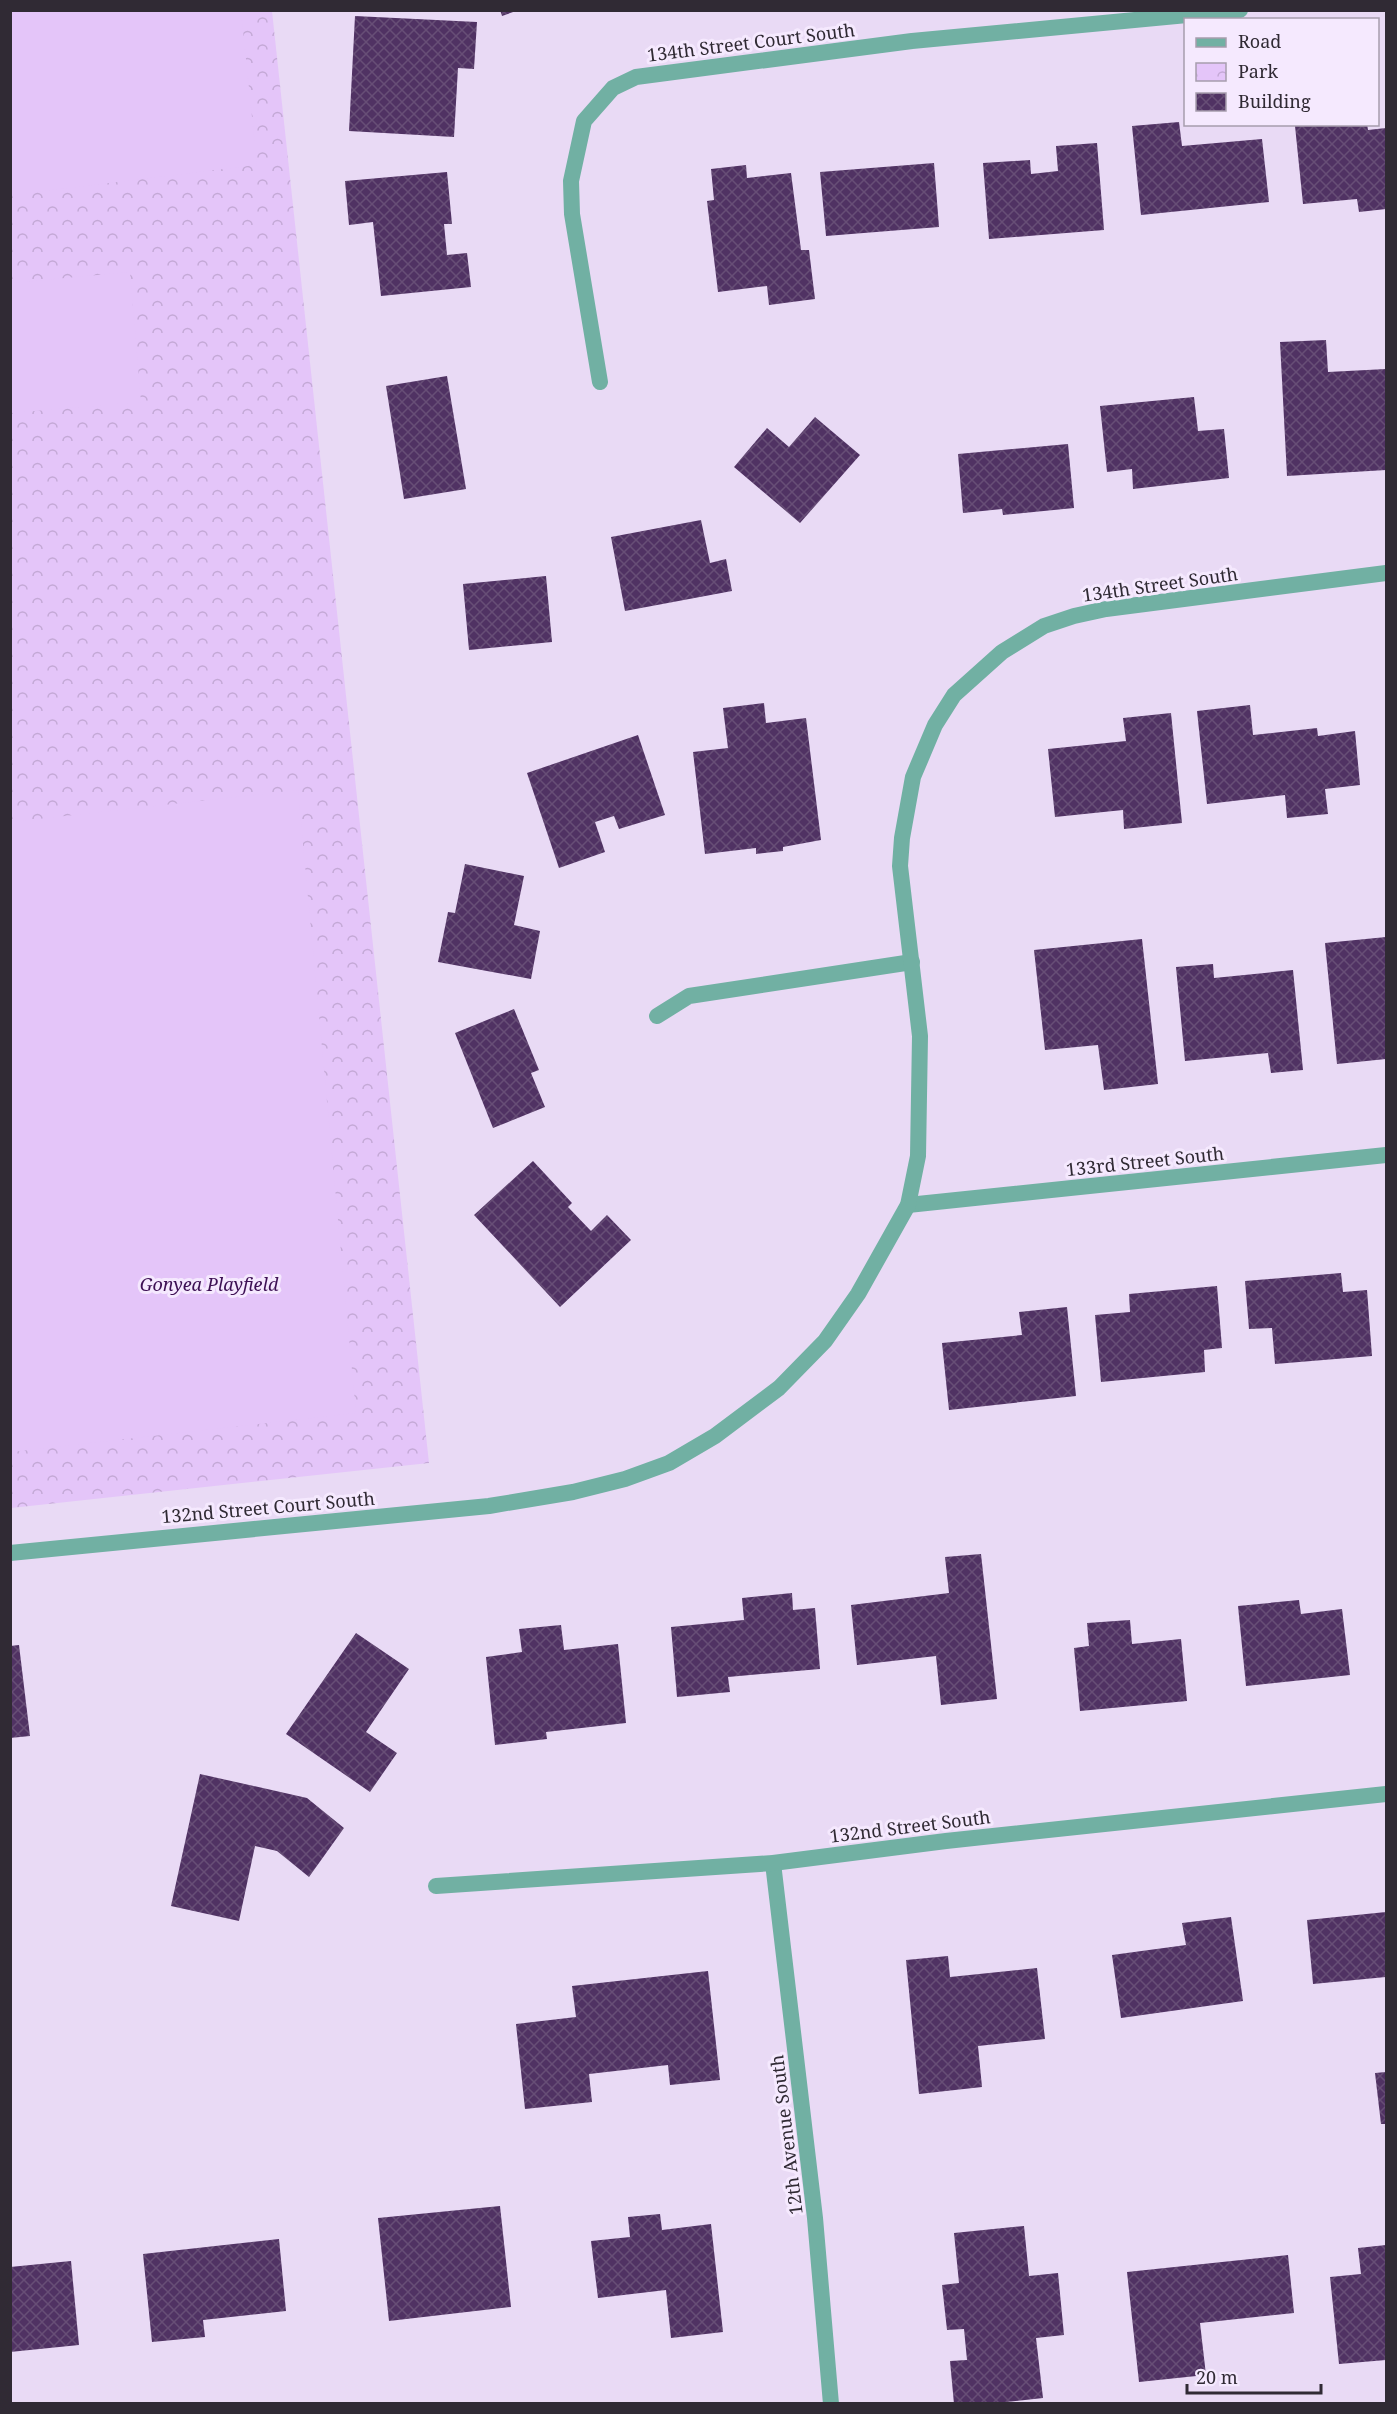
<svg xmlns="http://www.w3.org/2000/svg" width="1397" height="2414" viewBox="0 0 1397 2414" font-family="'Noto Serif',serif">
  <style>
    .park { fill: url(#park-crowns) }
    .pitch { fill: #e4c5f9 }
    .building { fill: url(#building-cross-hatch) }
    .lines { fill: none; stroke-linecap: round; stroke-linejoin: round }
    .minor { stroke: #71b0a3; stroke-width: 16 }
    .labels { text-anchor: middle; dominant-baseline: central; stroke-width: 6; stroke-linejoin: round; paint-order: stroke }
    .street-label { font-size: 18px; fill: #302a34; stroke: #f5e9fe }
    .park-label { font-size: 18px; font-style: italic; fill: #3d1054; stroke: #f5e9fe }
  </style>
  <defs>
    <pattern id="park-crowns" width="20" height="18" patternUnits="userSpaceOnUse" patternTransform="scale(1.5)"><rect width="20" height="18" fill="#e4c5f9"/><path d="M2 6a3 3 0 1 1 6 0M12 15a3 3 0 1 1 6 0" fill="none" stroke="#c4a9d6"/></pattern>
    <pattern id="building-cross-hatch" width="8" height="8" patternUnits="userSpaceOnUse" patternTransform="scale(1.5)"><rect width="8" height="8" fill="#503263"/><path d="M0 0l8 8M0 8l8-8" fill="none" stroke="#674e76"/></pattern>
  </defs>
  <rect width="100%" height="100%" fill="#e9daf5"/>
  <polygon class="park" points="10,11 272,11 429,1463 11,1508"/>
  <g class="pitch">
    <polygon points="10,11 241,11 257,165 11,195"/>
    <polygon points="130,272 141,402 11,413 11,283"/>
    <polygon points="298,790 356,1413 11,1452 11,822"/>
  </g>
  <g class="building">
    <polygon points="500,10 516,10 516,11 502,16"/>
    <polygon points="355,16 477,22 474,69 458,68 454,137 349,131"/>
    <polygon points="1179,122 1182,146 1262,139 1269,202 1141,215 1132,126"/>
    <polygon points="1306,124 1367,124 1368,130 1386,128 1386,209 1359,212 1357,199 1303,204 1295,126"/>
    <polygon points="1097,143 1104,230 989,239 983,163 1030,160 1031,174 1058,171 1056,146"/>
    <polygon points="934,163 939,227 826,236 820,172"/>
    <polygon points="746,165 747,178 791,173 801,250 809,250 815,299 769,305 767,286 718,292 707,201 714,200 711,169"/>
    <polygon points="447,172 452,224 444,224 447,255 467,253 471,287 381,296 373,222 349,225 345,181"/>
    <polygon points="1326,340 1328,372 1386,369 1386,470 1287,476 1280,342"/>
    <polygon points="447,376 466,489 404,499 386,386"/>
    <polygon points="1194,397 1198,431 1224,429 1229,478 1133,489 1132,469 1107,472 1100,406"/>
    <polygon points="815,417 860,455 800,523 734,467 767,428 789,447"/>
    <polygon points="1068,444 1074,508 1003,515 1002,509 963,513 958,454"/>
    <polygon points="701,520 710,563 726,559 732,591 625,611 611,537"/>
    <polygon points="546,576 552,642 469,650 463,584"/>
    <polygon points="764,703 766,723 806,718 821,840 783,847 783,851 756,854 756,848 705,854 693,752 728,748 723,708"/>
    <polygon points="1250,705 1253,735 1317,728 1318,736 1355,731 1360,785 1325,789 1328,814 1287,818 1285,795 1207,804 1197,711"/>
    <polygon points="1171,713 1182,823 1124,829 1123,810 1055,817 1048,749 1126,741 1123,718"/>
    <polygon points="638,735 665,815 619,829 614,816 595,822 605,852 559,868 527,773"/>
    <polygon points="465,864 524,876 514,925 540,931 531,979 438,962 448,912 455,913"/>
    <polygon points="1386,937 1386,1059 1337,1064 1325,943"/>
    <polygon points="1142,939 1158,1084 1104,1090 1098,1045 1045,1050 1034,950"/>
    <polygon points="1213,964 1214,978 1293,970 1303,1070 1271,1073 1268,1053 1185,1061 1176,967"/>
    <polygon points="514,1009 539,1070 531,1073 545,1107 493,1128 455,1033"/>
    <polygon points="533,1161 572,1203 568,1207 591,1231 607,1215 631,1240 560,1307 474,1215"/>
    <polygon points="1341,1273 1343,1292 1367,1290 1372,1356 1275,1364 1272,1328 1249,1329 1245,1281"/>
    <polygon points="1217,1286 1222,1348 1204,1350 1205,1372 1101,1382 1095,1315 1130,1312 1129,1294"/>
    <polygon points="1067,1307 1076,1396 949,1410 942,1343 1022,1335 1019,1312"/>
    <polygon points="981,1554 997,1699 941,1705 936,1656 857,1665 851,1605 949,1593 945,1557"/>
    <polygon points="792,1593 793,1610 815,1608 820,1669 728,1677 730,1692 677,1697 671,1627 744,1620 742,1598"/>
    <polygon points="1299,1600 1301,1614 1342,1609 1350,1675 1246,1686 1238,1606"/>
    <polygon points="1130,1620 1132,1644 1181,1639 1187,1701 1080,1711 1074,1648 1089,1646 1087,1623"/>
    <polygon points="561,1625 564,1650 618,1644 626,1723 546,1732 547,1739 495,1745 486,1657 522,1652 519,1629"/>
    <polygon points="356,1633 409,1669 366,1732 397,1753 370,1792 286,1734"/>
    <polygon points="19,1645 30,1736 10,1738 10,1646"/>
    <polygon points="200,1774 307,1798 344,1828 309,1877 277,1851 255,1846 239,1921 171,1906"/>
    <polygon points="1386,1912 1386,1977 1313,1984 1307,1920"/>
    <polygon points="1231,1917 1243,2001 1121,2018 1112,1955 1186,1945 1182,1923"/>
    <polygon points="948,1956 950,1977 1037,1968 1045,2039 978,2046 982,2087 919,2094 906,1960"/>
    <polygon points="708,1971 720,2080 670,2085 668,2065 589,2074 592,2102 525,2109 516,2024 576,2017 572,1986"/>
    <polygon points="1386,2072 1386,2124 1381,2124 1375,2073"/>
    <polygon points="500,2206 511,2307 389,2321 378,2218"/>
    <polygon points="660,2214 662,2230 711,2224 723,2332 671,2338 666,2290 598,2298 591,2241 630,2237 628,2217"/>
    <polygon points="1024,2226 1029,2276 1058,2273 1064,2335 1036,2338 1043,2398 988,2404 954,2404 950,2361 967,2360 964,2329 947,2330 942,2285 959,2283 954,2233"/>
    <polygon points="279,2239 286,2311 203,2320 205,2337 152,2342 143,2254"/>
    <polygon points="1386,2245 1386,2360 1339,2364 1330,2277 1361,2274 1358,2248"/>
    <polygon points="1288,2255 1294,2313 1200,2323 1206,2375 1139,2382 1127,2272"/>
    <polygon points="71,2261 79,2345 10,2352 10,2267"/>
  </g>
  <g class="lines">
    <g class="minor">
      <polyline points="600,382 572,214 571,181 584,121 613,88 636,77 912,41 1240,10"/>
      <polyline points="657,1016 689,996 912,962"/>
      <polyline points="908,1205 1386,1155"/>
      <polyline points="10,1553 489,1506 573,1492 625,1479 669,1463 715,1436 779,1388 825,1341 858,1294 908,1205 918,1156 920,1036 900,866 902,838 913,777 935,725 954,695 1002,652 1044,626 1074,616 1106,609 1386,573"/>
      <polyline points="773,1863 815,2218 831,2404"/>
      <polyline points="436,1886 773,1863 946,1841 1386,1794"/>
    </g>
  </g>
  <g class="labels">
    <g class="street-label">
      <text transform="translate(751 42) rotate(-7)">134th Street Court South</text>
      <text transform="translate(1160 584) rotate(-8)">134th Street South</text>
      <text transform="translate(1145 1161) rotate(-6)">133rd Street South</text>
      <text transform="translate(268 1507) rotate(-5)">132nd Street Court South</text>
      <text transform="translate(910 1826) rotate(-7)">132nd Street South</text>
      <text transform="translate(786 2135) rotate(-97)">12th Avenue South</text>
    </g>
    <g class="park-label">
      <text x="209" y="1284">Gonyea Playfield</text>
    </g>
  </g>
  <rect width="1397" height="2414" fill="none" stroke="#302a34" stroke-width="24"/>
  <rect x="1184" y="18" width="195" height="108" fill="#f5e9fe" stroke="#a69dad" stroke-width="1.5"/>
  <rect x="1196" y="38" width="30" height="9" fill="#71b0a3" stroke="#a69dad" stroke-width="1.5"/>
  <text x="1238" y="48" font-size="18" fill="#302a34">Road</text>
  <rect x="1196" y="63" width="30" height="18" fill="url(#park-crowns)" stroke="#a69dad" stroke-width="1.5"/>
  <text x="1238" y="78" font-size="18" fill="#302a34">Park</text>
  <rect x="1196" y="93" width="30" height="18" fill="url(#building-cross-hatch)" stroke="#a69dad" stroke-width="1.5"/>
  <text x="1238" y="108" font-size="18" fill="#302a34">Building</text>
  <path d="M1187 2384v9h134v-9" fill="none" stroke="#302a34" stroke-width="3"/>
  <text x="1196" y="2384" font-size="18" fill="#302a34" stroke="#f5e9fe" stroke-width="4.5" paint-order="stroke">20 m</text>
</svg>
